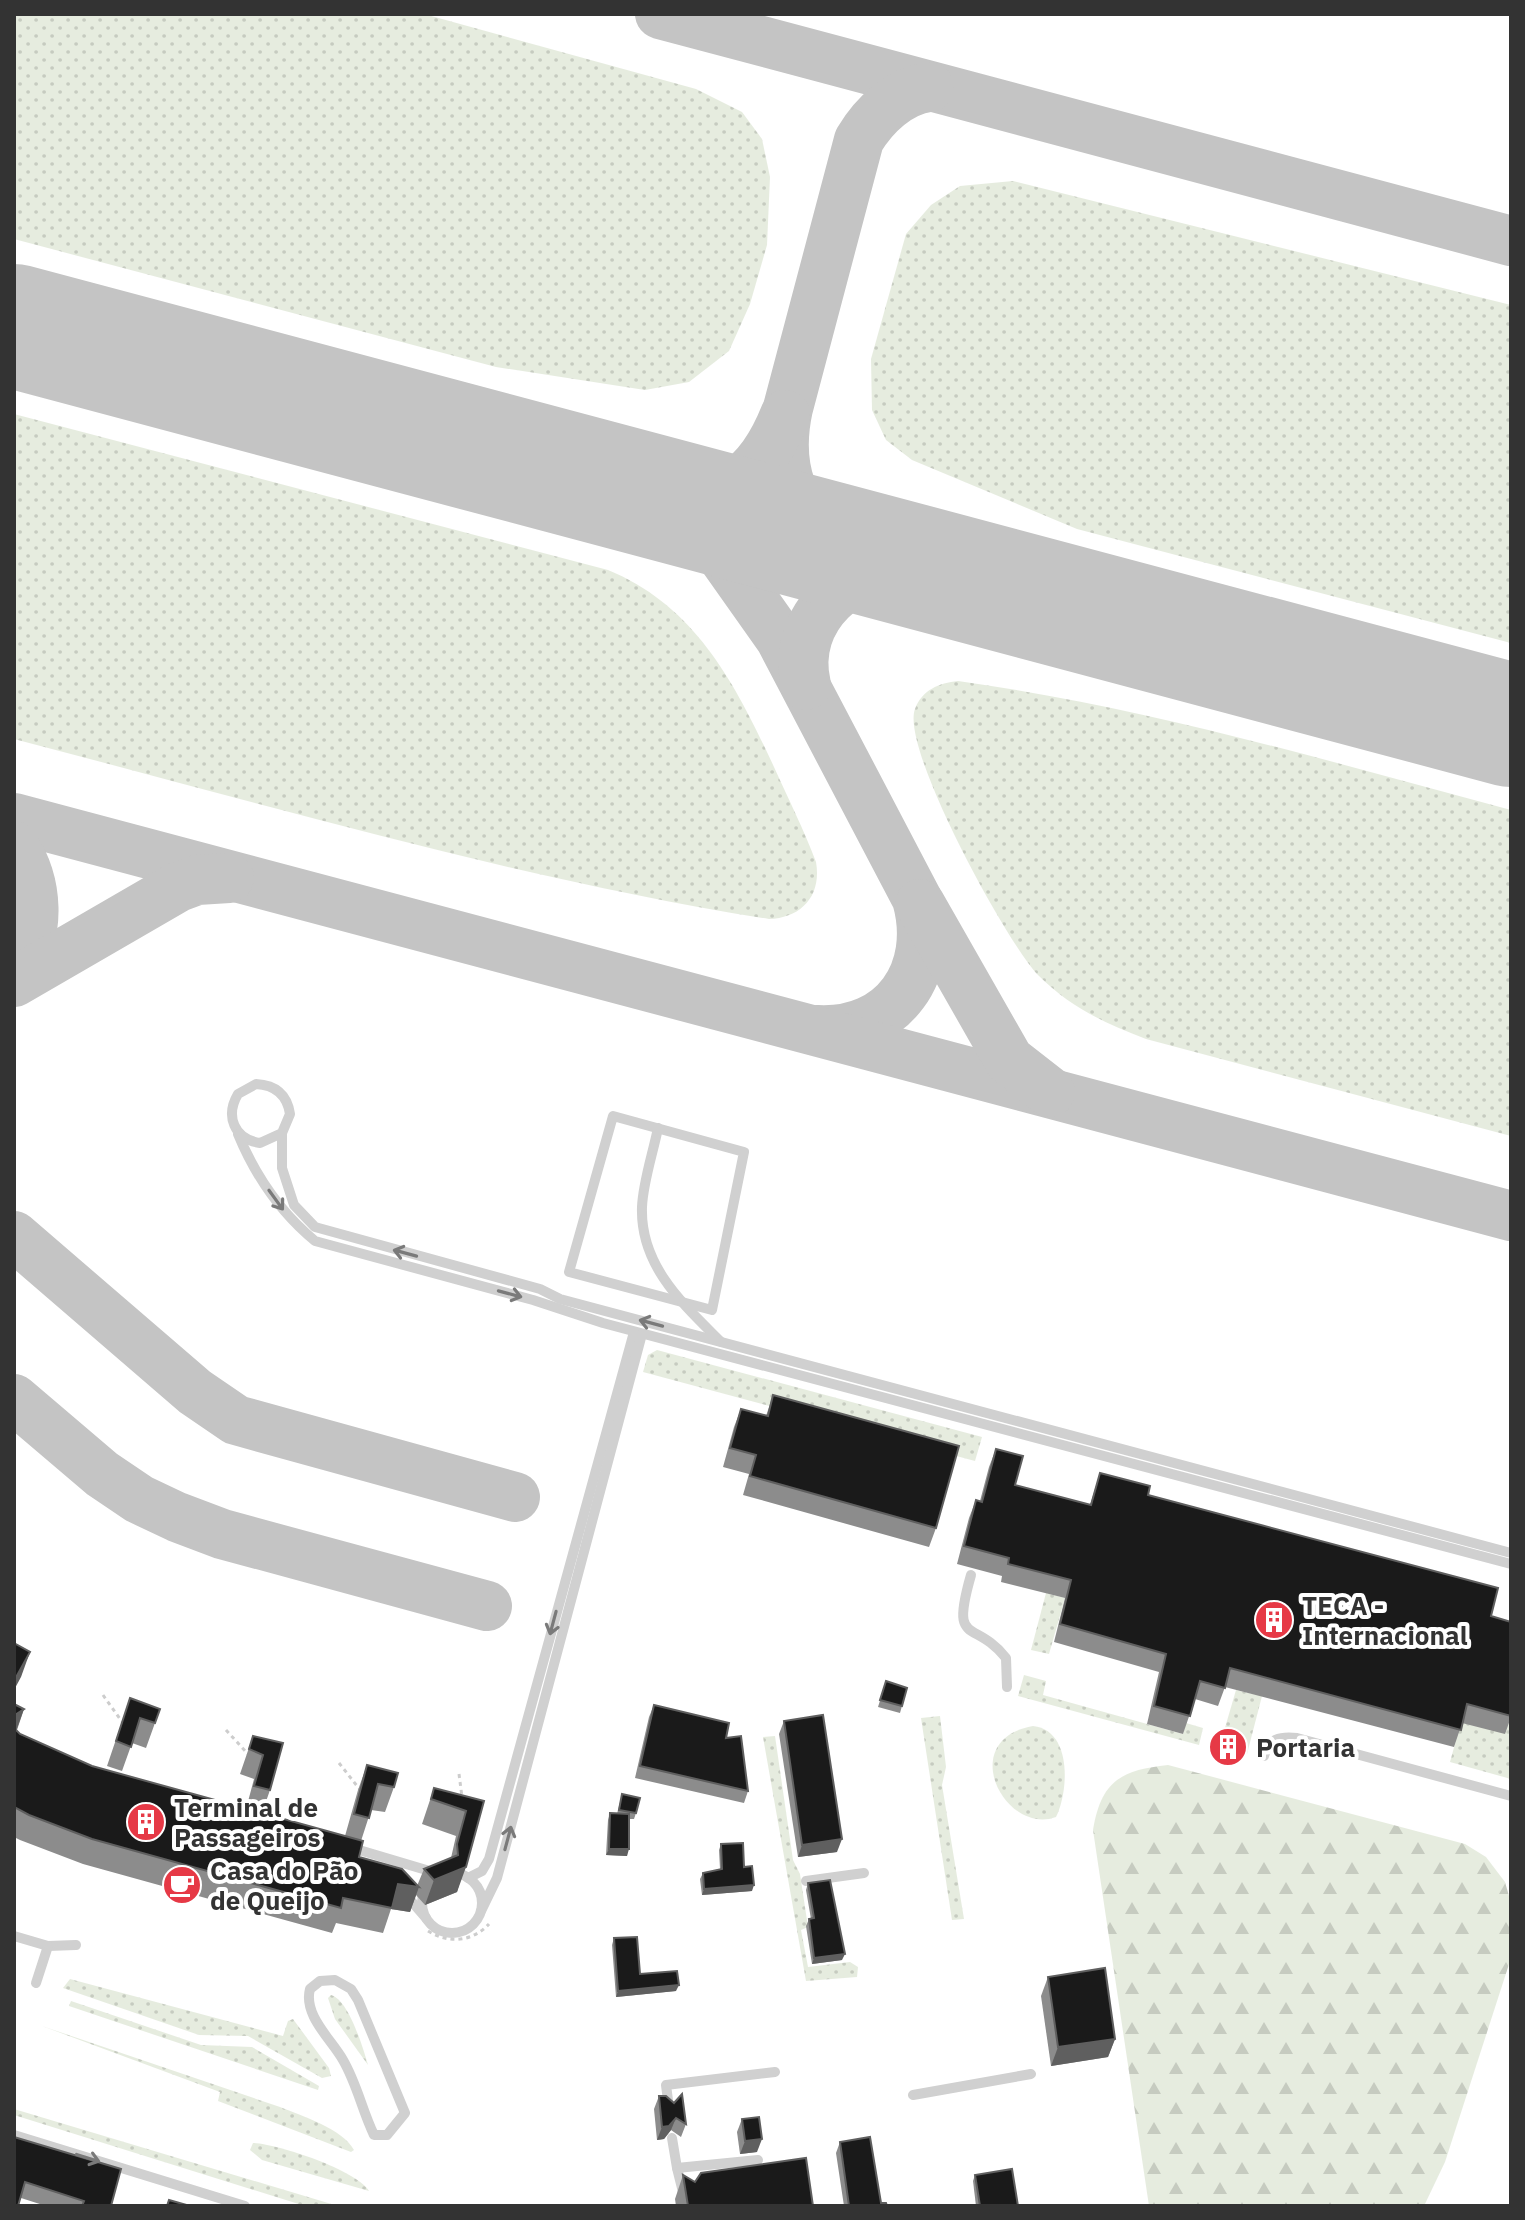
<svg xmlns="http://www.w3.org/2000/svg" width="1525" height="2220" viewBox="0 0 1525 2220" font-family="'IBM Plex Sans',sans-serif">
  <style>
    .grass { fill: url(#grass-dots) }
    .forest { fill: url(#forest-firs) }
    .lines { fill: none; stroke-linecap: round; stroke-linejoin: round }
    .taxiway { stroke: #c4c4c4; stroke-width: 50 }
    .runway { stroke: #c4c4c4; stroke-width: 124 }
    .path { stroke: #cdcdcd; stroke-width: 3; stroke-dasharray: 4 4; stroke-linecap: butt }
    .lane { stroke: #d0d0d0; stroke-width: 10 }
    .wall { fill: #8c8c8c }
    .shaded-wall { fill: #5f5f5f }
    .building { fill: #1a1a1a; stroke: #5f5f5f; stroke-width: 2 }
    .oneway { stroke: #7a7a7a }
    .labels { text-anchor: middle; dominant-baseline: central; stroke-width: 8; stroke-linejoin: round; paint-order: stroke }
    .poi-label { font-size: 26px; font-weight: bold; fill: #333; stroke: #fff; text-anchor: start }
  </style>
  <defs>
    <pattern id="grass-dots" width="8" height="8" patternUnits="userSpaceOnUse" patternTransform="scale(2)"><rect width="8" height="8" fill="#e6ecdf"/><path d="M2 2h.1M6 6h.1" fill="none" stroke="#c6cbc0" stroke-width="1.8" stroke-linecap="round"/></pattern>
    <pattern id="forest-firs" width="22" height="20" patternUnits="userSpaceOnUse" patternTransform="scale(2)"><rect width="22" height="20" fill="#e6ecdf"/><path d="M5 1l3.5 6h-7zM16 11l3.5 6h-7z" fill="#c6cbc0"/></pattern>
  </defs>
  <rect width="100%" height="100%" fill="#fff"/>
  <g class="grass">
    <polygon points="14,14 424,14 696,89 742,112 762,139 770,177 767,245 750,304 729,351 689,382 645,390 496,367 14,239"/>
    <polygon points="1013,181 1511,305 1511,643 1077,529 912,460 886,440 872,410 871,359 906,234 931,205 960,186"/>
    <path d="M14,414L608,570C696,606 736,685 774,767C788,798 804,830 816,862C822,896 801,918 769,919C513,878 264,804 14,739Z"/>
    <path d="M958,681C1146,707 1328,761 1511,810V1136L1146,1039C1104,1023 1070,1007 1038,975C1007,943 900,748 915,709C922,690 939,683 958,681Z"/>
    <polygon points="657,1350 982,1437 975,1461 643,1372 648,1355"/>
    <polygon points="1046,1593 1065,1598 1049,1654 1031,1650"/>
    <polygon points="1024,1675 1046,1681 1043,1695 1183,1734 1186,1723 1203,1728 1199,1745 1018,1696"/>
    <polygon points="1236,1690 1262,1696 1247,1754 1235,1751 1222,1738"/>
    <polygon points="1511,1711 1511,1779 1450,1762 1461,1722"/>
    <polygon points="940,1716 946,1767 942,1785 964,1919 952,1920 921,1718"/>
    <path d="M1033,1726C1072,1730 1069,1791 1056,1817C1005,1836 955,1740 1033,1726Z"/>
    <polygon points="775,1736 793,1860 800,1874 808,1927 801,1930 808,1967 850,1962 858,1967 857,1977 806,1981 763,1737"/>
    <polygon points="70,1979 283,2036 288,2021 293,2019 329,2068 331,2076 322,2078 248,2036 199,2035 63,1988"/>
    <path d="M331,1995C349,2000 363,2048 368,2065L335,2019L328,1998Z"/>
    <polygon points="71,2001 201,2045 252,2047 319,2086 318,2090 69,2006"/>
    <path d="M42,2026L280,2107C302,2116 343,2129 354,2150L351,2152L218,2101L220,2092Z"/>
    <polygon points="14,2109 338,2206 305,2206 14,2115"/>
    <path d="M253,2143C278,2144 356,2170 369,2191L262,2160L250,2150Z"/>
  </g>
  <path class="forest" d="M1168,1765L1465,1844L1486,1857L1505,1882L1511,1903V1958L1445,2162L1424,2206H1149L1093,1830C1101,1781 1121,1770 1168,1765Z"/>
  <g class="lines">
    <g class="taxiway">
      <polyline points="660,14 1511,241"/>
      <path d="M929,87C899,91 874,115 859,140L788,408C776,463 789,520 845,545C872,558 905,563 935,571"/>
      <path d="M651,496L710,539L780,638L917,899C937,971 894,1034 817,1030"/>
      <path d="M651,496C721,506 759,480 785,415"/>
      <path d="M806,685C790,617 852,564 915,569"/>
      <polyline points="14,818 1511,1216"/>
      <path d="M14,846C38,882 42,934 14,969"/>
      <polyline points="920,904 1009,1060 1050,1092"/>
      <polyline points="14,982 178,887 197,880 229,878"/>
      <polyline points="14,1236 195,1392 236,1420 515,1497"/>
      <polyline points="14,1399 102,1474 139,1499 177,1517 222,1534 487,1606"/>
    </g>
    <polyline class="runway" points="14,326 1511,725"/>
    <g class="path">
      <polyline points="103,1695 123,1723"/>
      <polyline points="226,1730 248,1754"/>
      <polyline points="339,1763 361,1791"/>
      <polyline points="459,1774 462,1797"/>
      <path d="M428,1931C449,1944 472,1942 489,1924"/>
    </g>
    <g class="lane">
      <polygon points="613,1116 744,1152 712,1310 569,1272"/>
      <path d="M658,1128C653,1153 643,1182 642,1207C640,1266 683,1304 721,1342"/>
      <path d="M282,1133L260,1143C234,1139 225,1116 238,1094L256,1084C275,1085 287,1094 290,1114L282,1133V1168L294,1205L315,1227L540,1289L560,1299L1511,1553"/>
      <path d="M238,1134C255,1175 281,1213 315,1241L533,1300L603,1323L1511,1564"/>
      <path d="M971,1575C950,1648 974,1618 1006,1658L1007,1687"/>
      <path d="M1264,1756C1268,1739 1280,1736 1297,1738L1511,1796"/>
      <polyline points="349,1847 433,1872"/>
      <circle cx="452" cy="1903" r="30"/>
      <polyline points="468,1878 482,1871 489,1859 634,1332"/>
      <polyline points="806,1881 864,1873"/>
      <polyline points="406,1895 426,1918"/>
      <polyline points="481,1911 497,1878 642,1334"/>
      <polyline points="14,1936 48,1946 76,1945"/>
      <path d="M335,1980L351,1989L358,2000L405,2113L387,2135H374C362,2110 357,2084 343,2060C331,2039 303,2015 310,1989L320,1981Z"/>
      <polyline points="36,1983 48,1946"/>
      <polyline points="913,2095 1031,2074"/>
      <polyline points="669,2108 666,2085 775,2072"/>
      <polyline points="14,2135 245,2206"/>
      <polyline points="672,2138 677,2168"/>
      <polyline points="683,2192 677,2168 758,2160"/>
    </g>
  </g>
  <g class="wall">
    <polygon points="773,1395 936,1528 929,1547 743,1495 749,1474 723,1467 734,1427 741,1409 766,1416"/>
    <polygon points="996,1449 1015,1485 1090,1505 1100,1473 1148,1495 1491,1616 1511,1622 1511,1717 1505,1734 1462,1723 1454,1747 1225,1687 1218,1706 1195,1699 1183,1734 1147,1724 1159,1672 1054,1642 1065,1598 1001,1582 1002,1576 957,1564 969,1518 976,1500 980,1501 989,1467"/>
    <polygon points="886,1681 907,1688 900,1713 878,1707"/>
    <polygon points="130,1698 160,1709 146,1748 132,1743 122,1771 107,1766"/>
    <polygon points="14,1704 24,1709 17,1730 20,1734 92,1766 246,1809 254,1779 240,1774 253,1736 283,1743 270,1790 262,1813 345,1836 358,1790 367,1765 394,1787 385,1812 371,1810 361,1841 359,1857 417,1886 424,1869 451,1858 456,1836 422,1824 434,1788 484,1801 457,1892 425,1905 416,1895 410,1912 391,1909 383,1933 336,1923 332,1933 83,1864 20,1840 14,1837"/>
    <polygon points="654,1705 726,1738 748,1791 744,1803 635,1778 649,1717"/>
    <polygon points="784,1721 837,1852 798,1857 779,1734"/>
    <polygon points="1225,1732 1240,1737 1233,1757 1218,1753"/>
    <polygon points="622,1794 636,1813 634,1819 629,1819 627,1856 606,1855 608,1820 610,1813 617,1814"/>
    <polygon points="721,1844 744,1867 752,1891 702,1895 700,1879 703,1873 720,1869 719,1850"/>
    <polygon points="808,1883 842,1960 812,1964 806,1926 809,1919 811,1919 806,1890"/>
    <polygon points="614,1938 640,1974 676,1991 616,1997 612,1945"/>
    <polygon points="1048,1977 1115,2039 1108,2057 1051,2066 1041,1996"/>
    <polygon points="659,2096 686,2124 681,2137 671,2130 664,2139 657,2140 654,2109"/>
    <polygon points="742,2119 757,2152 740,2154 737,2132"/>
    <polygon points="14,2137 111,2206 46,2206 21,2198"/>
    <polygon points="840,2142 881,2203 887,2206 844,2206 836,2153"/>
    <polygon points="683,2175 695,2182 813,2206 676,2206 675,2199"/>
    <polygon points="975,2175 1018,2206 976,2206 973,2181"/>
  </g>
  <g class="shaded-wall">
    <polygon points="30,1652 21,1677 14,1690 14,1681"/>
    <polygon points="24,1709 15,1734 15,1715"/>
    <polygon points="842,1839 837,1852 798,1857 802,1845"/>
    <polygon points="609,1849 629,1849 627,1856 606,1855"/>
    <polygon points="466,1867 457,1892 425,1905 434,1880"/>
    <polygon points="398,1884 419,1887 410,1912 391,1909"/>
    <polygon points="754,1885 752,1891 702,1895 704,1889"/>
    <polygon points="845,1954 842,1960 812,1964 814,1958"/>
    <polygon points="679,1985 676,1991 616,1997 618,1991"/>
    <polygon points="1115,2039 1108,2057 1051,2066 1058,2047"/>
    <polygon points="676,2118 671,2130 664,2139 657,2140 662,2127"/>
    <polygon points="762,2139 757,2152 740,2154 745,2141"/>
  </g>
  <g class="building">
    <polygon points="773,1395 959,1446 936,1528 750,1476 756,1455 730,1448 741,1409 768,1416"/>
    <polygon points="996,1449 1023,1456 1015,1485 1091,1505 1100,1473 1150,1486 1148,1495 1498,1588 1491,1616 1511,1622 1511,1716 1467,1704 1461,1730 1230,1668 1225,1688 1200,1681 1190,1716 1154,1706 1166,1654 1060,1624 1071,1580 1008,1564 1009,1558 964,1546 976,1500 982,1502"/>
    <polygon points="14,1643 30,1652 14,1681"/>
    <polygon points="886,1681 907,1688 902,1706 880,1700"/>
    <polygon points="130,1698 160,1709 155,1723 140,1718 131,1747 116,1741"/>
    <polygon points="14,1704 24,1709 15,1715 15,1729 20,1734 92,1766 363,1841 359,1857 402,1869 419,1887 398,1884 392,1908 343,1898 341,1908 92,1839 29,1815 14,1807"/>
    <polygon points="654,1705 729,1723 726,1738 741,1736 748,1791 640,1766"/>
    <polygon points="823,1715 842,1839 802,1845 784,1721"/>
    <polygon points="1225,1732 1240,1737 1236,1751 1220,1746"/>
    <polygon points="253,1736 283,1743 270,1790 254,1786 263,1755 249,1749"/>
    <polygon points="367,1765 398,1773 394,1787 378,1784 369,1818 354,1814"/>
    <polygon points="434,1788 484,1801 466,1867 434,1880 424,1869 458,1855 457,1844 466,1811 431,1799"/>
    <polygon points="622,1794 640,1798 636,1813 619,1810"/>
    <polygon points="610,1813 629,1814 629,1849 609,1849"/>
    <polygon points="743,1843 744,1867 752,1866 754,1885 704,1889 703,1873 722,1869 721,1844"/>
    <polygon points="830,1880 845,1954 814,1958 809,1919 814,1918 808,1883"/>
    <polygon points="637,1937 640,1974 677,1971 679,1985 618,1991 614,1938"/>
    <polygon points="1105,1968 1115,2039 1058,2047 1048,1977"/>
    <polygon points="682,2094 686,2124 676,2118 669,2126 662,2127 659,2096 666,2096 674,2103"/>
    <polygon points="759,2117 762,2139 745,2141 742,2119"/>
    <polygon points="14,2137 121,2169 111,2206 82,2206 84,2201 25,2182 18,2206 14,2206"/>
    <polygon points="870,2137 881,2203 886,2203 887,2206 849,2206 840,2142"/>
    <polygon points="806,2158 813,2206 688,2206 683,2175 695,2182 701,2173"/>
    <polygon points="1012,2169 1018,2206 980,2206 975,2175"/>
    <polygon points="169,2200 190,2206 167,2206"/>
  </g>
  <defs><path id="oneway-shaft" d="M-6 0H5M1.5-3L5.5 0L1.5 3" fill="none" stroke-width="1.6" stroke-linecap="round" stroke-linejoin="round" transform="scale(2)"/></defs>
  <g class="oneway">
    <use href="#oneway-shaft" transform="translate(276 1200) rotate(54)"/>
    <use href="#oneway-shaft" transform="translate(405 1253) rotate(-165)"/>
    <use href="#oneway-shaft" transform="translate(510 1294) rotate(15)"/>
    <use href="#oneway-shaft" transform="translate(651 1323) rotate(-165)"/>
    <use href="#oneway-shaft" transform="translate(553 1623) rotate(105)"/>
    <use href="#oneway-shaft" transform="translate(508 1838) rotate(-75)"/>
    <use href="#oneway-shaft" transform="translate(88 2158) rotate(17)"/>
  </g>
  <defs>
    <g id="building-disc" transform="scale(2)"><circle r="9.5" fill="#e63946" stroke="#fff"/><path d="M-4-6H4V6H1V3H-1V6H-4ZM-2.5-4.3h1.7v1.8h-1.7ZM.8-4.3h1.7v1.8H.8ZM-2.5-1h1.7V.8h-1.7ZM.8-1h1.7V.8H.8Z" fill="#fff"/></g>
    <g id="cafe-disc" transform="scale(2)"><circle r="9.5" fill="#e63946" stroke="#fff"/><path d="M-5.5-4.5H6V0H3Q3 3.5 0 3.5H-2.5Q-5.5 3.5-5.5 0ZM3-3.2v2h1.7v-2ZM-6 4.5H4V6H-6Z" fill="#fff"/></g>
  </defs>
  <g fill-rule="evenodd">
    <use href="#building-disc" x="1274" y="1620"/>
    <use href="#building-disc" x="1228" y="1747"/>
    <use href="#building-disc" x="146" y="1822"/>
    <use href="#cafe-disc" x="182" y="1885"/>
  </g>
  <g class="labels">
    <g class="poi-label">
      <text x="1302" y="1605">TECA -<tspan x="1302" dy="30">Internacional</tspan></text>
      <text x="1256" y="1747">Portaria</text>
      <text x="174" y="1807">Terminal de<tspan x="174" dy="30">Passageiros</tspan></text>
      <text x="210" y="1870">Casa do Pão<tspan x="210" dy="30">de Queijo</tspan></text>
    </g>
  </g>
  <rect width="1525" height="2220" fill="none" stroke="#333333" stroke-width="32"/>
</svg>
